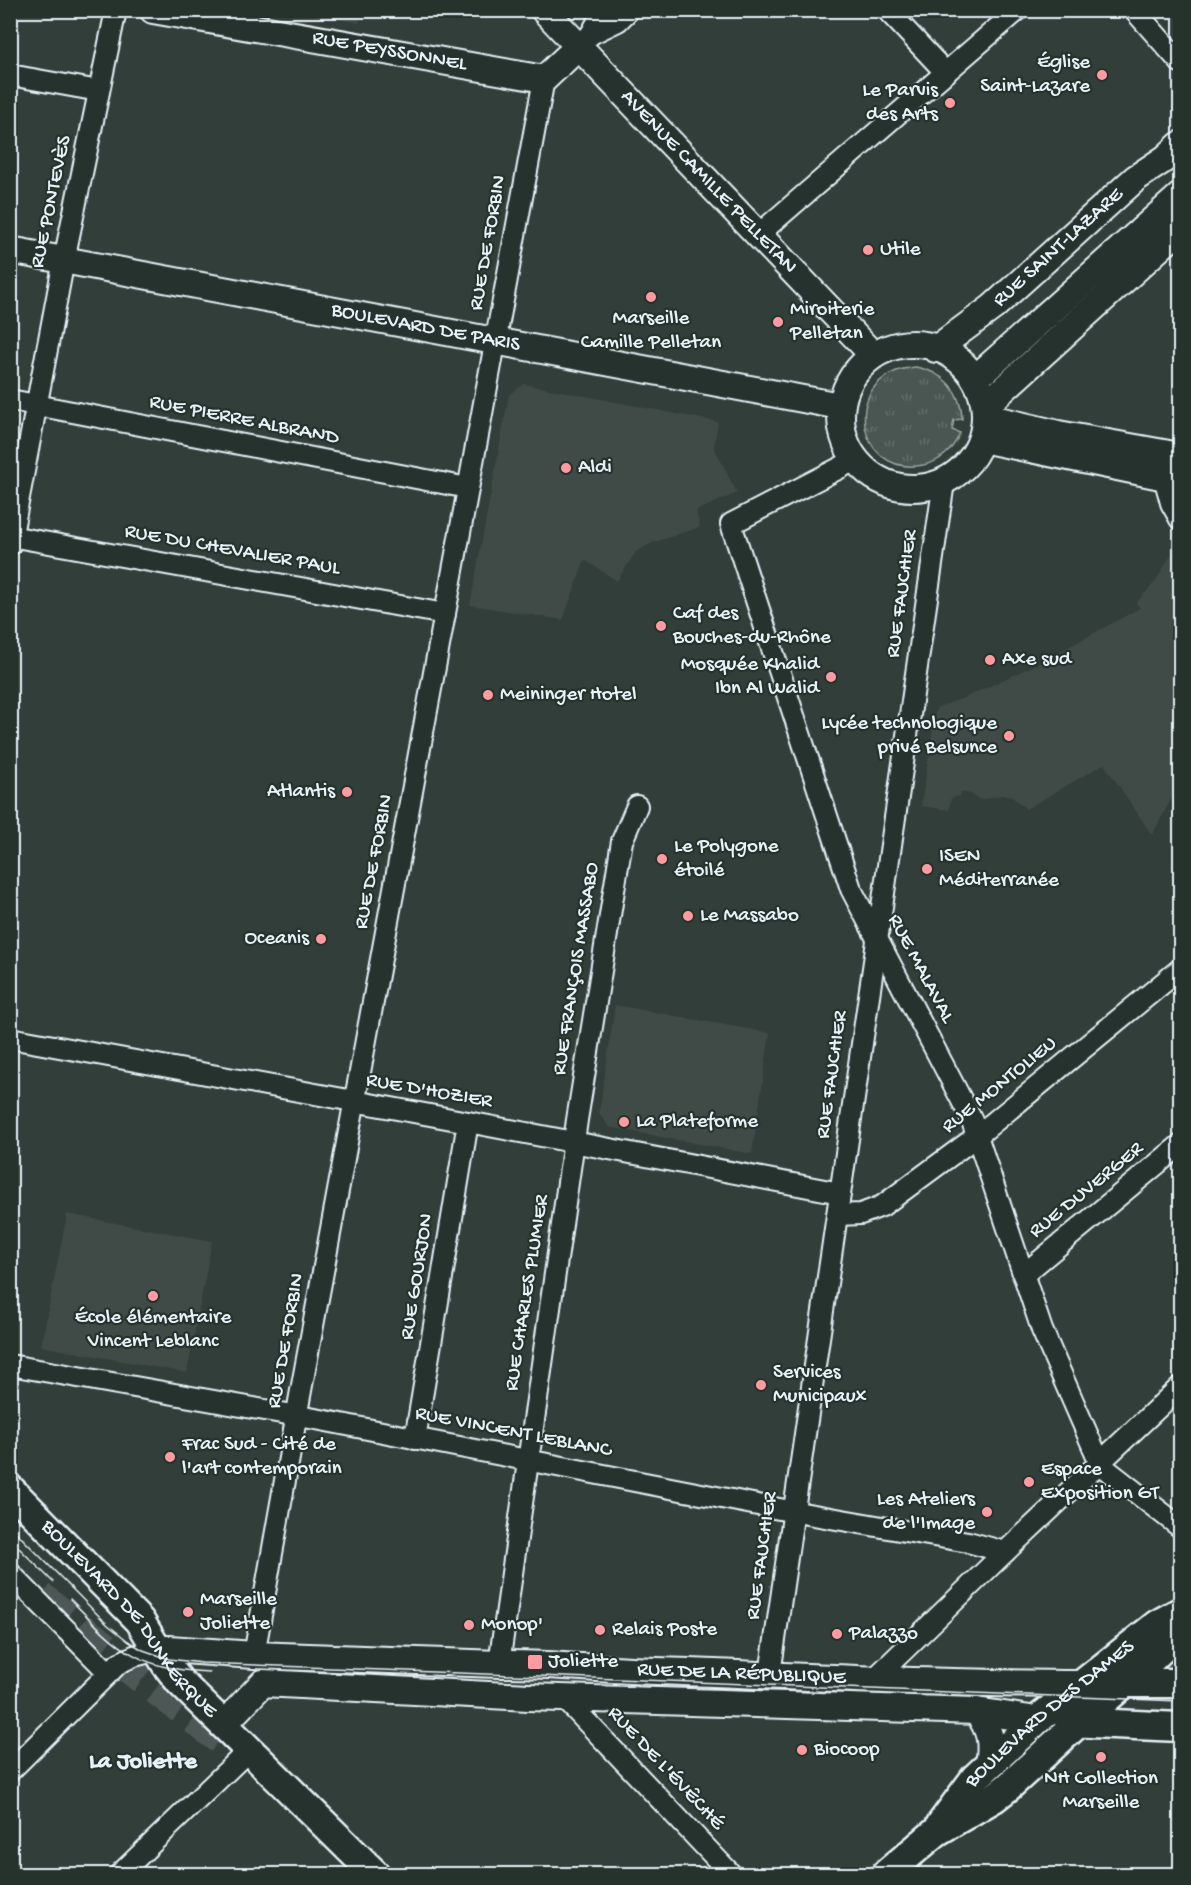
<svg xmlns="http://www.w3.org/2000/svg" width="1191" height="1885" viewBox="0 0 1191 1885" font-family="'Gochi Hand',sans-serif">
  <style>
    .built { fill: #3f4b46 }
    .grass { fill: url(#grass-tufts); stroke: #98a4a4; stroke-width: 1.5 }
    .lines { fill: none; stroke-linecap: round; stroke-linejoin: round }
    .trunk-tunnel { stroke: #4d5956; stroke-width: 33; stroke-dasharray: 33 16; stroke-linecap: butt }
    .minor-casing { stroke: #e8f1f8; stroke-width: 24 }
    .tertiary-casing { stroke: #e8f1f8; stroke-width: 30 }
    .secondary-casing { stroke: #e8f1f8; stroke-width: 33 }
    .minor { stroke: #26332d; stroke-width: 20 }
    .tertiary { stroke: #26332d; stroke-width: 26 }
    .secondary { stroke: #26332d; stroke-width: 28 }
    .tram { stroke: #e8f1f8; stroke-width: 1.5 }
    .poi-dot { fill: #ff9aa2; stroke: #26332d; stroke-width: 2 }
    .labels { text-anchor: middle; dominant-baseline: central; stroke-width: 4.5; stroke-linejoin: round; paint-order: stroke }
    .street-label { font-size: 21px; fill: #e8f1f8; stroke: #26332d }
    .poi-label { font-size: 21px; fill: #e8f1f8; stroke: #26332d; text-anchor: start }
    .quarter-label { font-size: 24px; font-weight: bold; fill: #e8f1f8; stroke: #26332d }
  </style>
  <defs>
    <pattern id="grass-tufts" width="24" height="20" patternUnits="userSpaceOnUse" patternTransform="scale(1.5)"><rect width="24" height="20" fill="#495651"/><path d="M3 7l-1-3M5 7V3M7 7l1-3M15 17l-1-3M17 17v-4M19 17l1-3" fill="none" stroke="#636f6b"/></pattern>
  </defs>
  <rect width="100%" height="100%" fill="#323e39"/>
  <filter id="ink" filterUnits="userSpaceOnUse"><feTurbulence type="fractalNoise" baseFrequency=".0167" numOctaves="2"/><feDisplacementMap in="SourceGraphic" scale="12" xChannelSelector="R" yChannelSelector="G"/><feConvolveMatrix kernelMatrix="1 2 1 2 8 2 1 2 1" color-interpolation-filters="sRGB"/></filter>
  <g filter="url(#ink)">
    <g class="built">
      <polygon points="291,11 363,11 359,23"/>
      <polygon points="524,384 718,422 714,447 737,493 696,511 700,527 652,543 636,552 617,581 585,560 563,620 470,605 509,395"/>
      <polygon points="1180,540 1180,783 1152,835 1104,764 1026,809 1010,795 1001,795 980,800 971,794 961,792 960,796 951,798 949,810 921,806 936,708 966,697 1039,663 1140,608 1136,603 1155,582"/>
      <polygon points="615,1005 770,1033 752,1154 609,1127 599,1113"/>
      <polygon points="67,1214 212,1241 187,1373 41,1346"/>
    </g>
    <path class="grass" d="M916,367C943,372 961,390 962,419L954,420L952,430L960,433C953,449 941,462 923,465C855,479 838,373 916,367Z"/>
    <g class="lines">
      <polyline class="trunk-tunnel" points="40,1598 223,1740 235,1752"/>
      <g class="minor-casing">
        <g id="minor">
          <polyline points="887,10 946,73"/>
          <polyline points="1134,10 1180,62"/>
          <polyline points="591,34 618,21 629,10"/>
          <polyline points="578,47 591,34 604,10"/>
          <polyline points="10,75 99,91"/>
          <polyline points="758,235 1018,10"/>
          <polyline points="10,400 468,488"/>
          <polyline points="855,460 731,524 851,889 971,1118 1042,1330 1100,1463 1102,1466 1180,1527"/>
          <polyline points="1164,477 1171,503 1180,519"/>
          <polyline points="10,536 445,614"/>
          <polyline points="10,545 64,260 116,10"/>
          <polyline points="10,1038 468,1122 840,1193"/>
          <polyline points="837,1215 861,1214 882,1206 977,1136 1180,969"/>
          <polyline points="1023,1275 1180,1145"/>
          <polyline points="10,1365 321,1420 768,1507 968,1542 1005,1552"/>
          <polyline points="415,1439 468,1122"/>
          <polyline points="10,1573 109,1673"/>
          <polyline points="254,1655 300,1396 544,79"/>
          <polyline points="499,1664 577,1120 622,841 637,806"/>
          <polyline points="770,1674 944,482"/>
          <polyline points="874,1679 1005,1552 1180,1387"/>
          <polyline points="563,1697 731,1874"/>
          <polyline points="10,1771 119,1663 134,1656 158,1650"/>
          <polyline points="120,1874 250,1749"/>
        </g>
      </g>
      <g class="tertiary-casing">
        <g id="tertiary">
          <path id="s1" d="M153,10L544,79L578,47"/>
          <path id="s2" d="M544,10L873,355"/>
          <path id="s3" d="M10,250L840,406"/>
          <circle cx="913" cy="416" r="72"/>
          <path id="s4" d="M936,349L993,307L1136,178L1166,158L1180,145"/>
          <polyline points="976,378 1180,196"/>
          <polyline points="985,406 1180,229"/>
          <polyline points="986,417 1058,434 1180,456"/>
          <polyline points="982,439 1180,480"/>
          <path id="s5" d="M158,1650L169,1649L254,1655L499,1664C543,1663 587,1668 631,1670C782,1675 932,1684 1083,1684"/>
          <path d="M976,1711C990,1728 993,1742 989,1764"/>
          <polyline points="224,1724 263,1683 528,1697 976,1711 1037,1720"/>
        </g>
      </g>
      <g class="secondary-casing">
        <g id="secondary">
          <path id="s6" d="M10,1489L140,1621L166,1664L180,1682L375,1874"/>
          <polyline points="1117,1683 1180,1683"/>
          <polyline points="1069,1722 1180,1727"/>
          <path id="s7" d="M941,1824L975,1778L1037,1720L1158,1624L1180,1612"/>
          <polyline points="886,1874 936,1832 994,1798 1008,1787 1078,1723 1142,1668 1180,1631"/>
        </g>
      </g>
      <use href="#minor" class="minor"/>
      <use href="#tertiary" class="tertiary"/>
      <use href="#secondary" class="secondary"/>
      <g class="tram">
        <polyline points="10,1526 108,1625 128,1641 143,1650 169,1659 202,1663 1180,1701"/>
        <polyline points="10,1539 53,1582"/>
        <path d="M70,1599C119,1649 136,1669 210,1672"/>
      </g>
    </g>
  </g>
  <g class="poi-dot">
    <circle cx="1102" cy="75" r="6"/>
    <circle cx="950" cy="103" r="6"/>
    <circle cx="868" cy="250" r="6"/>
    <circle cx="651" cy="297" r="6"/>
    <circle cx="778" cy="322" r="6"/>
    <circle cx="566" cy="468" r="6"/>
    <circle cx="661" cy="626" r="6"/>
    <circle cx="990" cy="660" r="6"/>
    <circle cx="831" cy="677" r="6"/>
    <circle cx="488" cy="695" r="6"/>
    <circle cx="1009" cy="736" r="6"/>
    <circle cx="347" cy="792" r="6"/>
    <circle cx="662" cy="859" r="6"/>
    <circle cx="927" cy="869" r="6"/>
    <circle cx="688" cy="916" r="6"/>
    <circle cx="321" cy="939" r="6"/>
    <circle cx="624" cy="1122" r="6"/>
    <circle cx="153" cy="1296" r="6"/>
    <circle cx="761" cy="1385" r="6"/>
    <circle cx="170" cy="1457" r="6"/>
    <circle cx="1029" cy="1482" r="6"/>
    <circle cx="987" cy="1512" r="6"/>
    <circle cx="188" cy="1612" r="6"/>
    <circle cx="469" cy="1625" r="6"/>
    <circle cx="600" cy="1630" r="6"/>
    <circle cx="837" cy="1634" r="6"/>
    <rect x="527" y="1654" width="16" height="16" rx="3"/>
    <circle cx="802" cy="1750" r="6"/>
    <circle cx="1101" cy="1757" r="6"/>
  </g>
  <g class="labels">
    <g class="street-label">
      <text stroke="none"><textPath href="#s1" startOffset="240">RUE PEYSSONNEL</textPath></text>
      <text stroke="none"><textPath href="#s2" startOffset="238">AVENUE CAMILLE PELLETAN</textPath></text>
      <text transform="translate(52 202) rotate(-78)">RUE PONTEVÈS</text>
      <text transform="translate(489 243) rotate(-80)">RUE DE FORBIN</text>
      <text stroke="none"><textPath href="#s4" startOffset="159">RUE SAINT-LAZARE</textPath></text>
      <text stroke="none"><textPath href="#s3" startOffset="423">BOULEVARD DE PARIS</textPath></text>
      <text transform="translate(244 421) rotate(11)">RUE PIERRE ALBRAND</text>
      <text transform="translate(232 551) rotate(10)">RUE DU CHEVALIER PAUL</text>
      <text transform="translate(903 594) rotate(-82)">RUE FAUCHIER</text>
      <text transform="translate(375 862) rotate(-79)">RUE DE FORBIN</text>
      <text transform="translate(577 969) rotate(-81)">RUE FRANÇOIS MASSABO</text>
      <text transform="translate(920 969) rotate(62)">RUE MALAVAL</text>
      <text transform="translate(833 1075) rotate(-82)">RUE FAUCHIER</text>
      <text transform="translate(1000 1086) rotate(-39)">RUE MONTOLIEU</text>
      <text transform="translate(429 1092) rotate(10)">RUE D'HOZIER</text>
      <text transform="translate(1087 1191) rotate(-39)">RUE DUVERGER</text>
      <text transform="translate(418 1277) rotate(-81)">RUE GOURJON</text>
      <text transform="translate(528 1293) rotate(-81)">RUE CHARLES PLUMIER</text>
      <text transform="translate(287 1341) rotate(-80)">RUE DE FORBIN</text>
      <text transform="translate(513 1433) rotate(11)">RUE VINCENT LEBLANC</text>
      <text transform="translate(763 1556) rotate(-82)">RUE FAUCHIER</text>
      <text stroke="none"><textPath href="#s6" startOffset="177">BOULEVARD DE DUNKERQUE</textPath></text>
      <text stroke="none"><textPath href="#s5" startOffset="584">RUE DE LA RÉPUBLIQUE</textPath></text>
      <text stroke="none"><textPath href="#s7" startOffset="156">BOULEVARD DES DAMES</textPath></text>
      <text transform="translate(665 1769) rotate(47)">RUE DE L'ÉVÊCHÉ</text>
    </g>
    <g class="poi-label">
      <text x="1090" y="63" text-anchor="end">Église<tspan x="1090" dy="24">Saint-Lazare</tspan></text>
      <text x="938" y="91" text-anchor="end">Le Parvis<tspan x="938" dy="24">des Arts</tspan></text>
      <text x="880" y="250">Utile</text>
      <text x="790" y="310">Miroiterie<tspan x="790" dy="24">Pelletan</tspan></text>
      <text x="651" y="319" text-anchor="middle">Marseille<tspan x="651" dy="24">Camille Pelletan</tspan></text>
      <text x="578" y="468">Aldi</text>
      <text x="673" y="614">Caf des<tspan x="673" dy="24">Bouches-du-Rhône</tspan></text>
      <text x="1002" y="660">Axe sud</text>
      <text x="819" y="665" text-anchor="end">Mosquée Khalid<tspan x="819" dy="24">Ibn Al Walid</tspan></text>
      <text x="500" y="695">Meininger Hotel</text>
      <text x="997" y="724" text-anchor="end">Lycée technologique<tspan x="997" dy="24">privé Belsunce</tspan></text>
      <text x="335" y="792" text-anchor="end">Atlantis</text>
      <text x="674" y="847">Le Polygone<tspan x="674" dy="24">étoilé</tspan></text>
      <text x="939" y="857">ISEN<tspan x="939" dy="24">Méditerranée</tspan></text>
      <text x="700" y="916">Le Massabo</text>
      <text x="309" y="939" text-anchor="end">Oceanis</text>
      <text x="636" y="1122">La Plateforme</text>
      <text x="153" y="1318" text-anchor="middle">École élémentaire<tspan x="153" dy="24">Vincent Leblanc</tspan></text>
      <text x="773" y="1373">Services<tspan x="773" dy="24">Municipaux</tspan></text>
      <text x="182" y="1445">Frac Sud - Cité de<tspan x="182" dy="24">l'art contemporain</tspan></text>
      <text x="1041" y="1470">Espace<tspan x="1041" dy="24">Exposition GT</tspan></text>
      <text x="975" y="1500" text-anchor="end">Les Ateliers<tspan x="975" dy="24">de l'Image</tspan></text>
      <text x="200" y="1600">Marseille<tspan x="200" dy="24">Joliette</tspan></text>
      <text x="481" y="1625">Monop'</text>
      <text x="612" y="1630">Relais Poste</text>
      <text x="849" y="1634">Palazzo</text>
      <text x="548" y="1662">Joliette</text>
      <text x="814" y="1750">Biocoop</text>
      <text x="1101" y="1779" text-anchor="middle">NH Collection<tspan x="1101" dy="24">Marseille</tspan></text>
    </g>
    <g class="quarter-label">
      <text x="143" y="1762">La Joliette</text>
    </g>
  </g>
  <rect width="1191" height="1885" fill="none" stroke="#26332d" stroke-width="36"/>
  <rect x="18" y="18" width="1155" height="1849" fill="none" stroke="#e8f1f8" stroke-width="2" filter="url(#ink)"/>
</svg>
